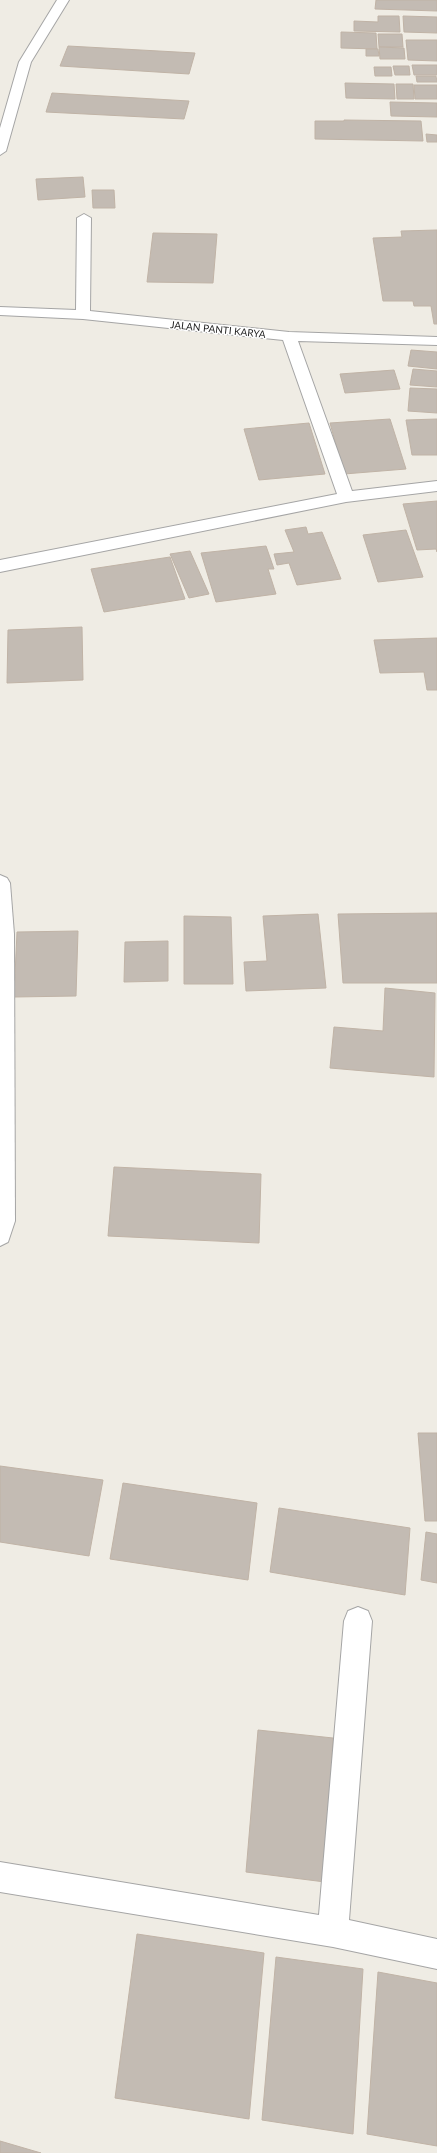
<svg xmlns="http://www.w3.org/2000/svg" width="437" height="2153" viewBox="0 0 437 2153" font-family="Lato,sans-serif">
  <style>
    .building { fill: #c3bbb3; stroke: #c0b3a6 }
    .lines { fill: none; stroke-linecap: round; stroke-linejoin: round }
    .minor-casing { stroke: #a5a5a5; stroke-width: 2 }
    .minor { fill: #fff; fill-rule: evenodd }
    .labels { text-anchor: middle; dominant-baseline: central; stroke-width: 3; stroke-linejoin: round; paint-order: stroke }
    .far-street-label { font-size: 10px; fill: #1e1e1e; stroke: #fff }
  </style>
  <rect width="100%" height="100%" fill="#efece4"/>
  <g class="building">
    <polygon points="376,0 437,0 437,11 375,9"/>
    <polygon points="378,16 399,16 400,32 354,31 354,21 378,22"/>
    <polygon points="403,16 437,17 437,33 404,32"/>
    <polygon points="341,32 376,33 377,49 341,48"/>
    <polygon points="378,34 402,34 403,47 379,47"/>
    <polygon points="406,40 437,40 437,61 408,60"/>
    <polygon points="68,46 195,53 189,74 60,66"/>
    <polygon points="379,47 404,48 405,59 380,59"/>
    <polygon points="366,49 378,49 379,56 366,56"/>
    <polygon points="412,65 437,65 437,75 414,75"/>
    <polygon points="393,66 409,66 410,75 395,75"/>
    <polygon points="374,67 391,67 392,76 375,76"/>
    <polygon points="416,76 436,76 437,82 417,82"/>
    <polygon points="345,83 394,84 395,99 346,98"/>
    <polygon points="396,84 413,84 414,99 397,99"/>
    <polygon points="414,85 437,85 437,99 415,99"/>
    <polygon points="52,93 189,101 184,119 46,112"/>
    <polygon points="390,102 437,103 437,117 391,116"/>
    <polygon points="344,120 421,121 423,141 315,139 315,121 344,121"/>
    <polygon points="426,134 437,135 437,142 427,142"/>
    <polygon points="83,177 85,197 38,200 36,179"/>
    <polygon points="92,190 114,190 115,208 93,208"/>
    <polygon points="437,230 437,324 434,324 431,306 414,306 413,301 383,301 373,238 402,237 401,231"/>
    <polygon points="153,233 217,234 213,283 147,282"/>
    <polygon points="411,350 437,352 437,369 408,366"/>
    <polygon points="413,369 437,371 437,387 410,385"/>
    <polygon points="394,370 400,389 345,393 340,374"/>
    <polygon points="410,388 437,389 437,413 408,411"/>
    <polygon points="390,419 406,469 344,474 330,423"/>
    <polygon points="437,419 437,455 412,455 406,420"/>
    <polygon points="309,423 325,474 259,480 244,429"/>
    <polygon points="437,501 437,552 436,549 417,550 403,504"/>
    <polygon points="306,527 308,534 322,532 341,579 297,585 289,563 277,565 274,554 294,552 285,530"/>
    <polygon points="406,530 423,577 378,582 363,535"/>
    <polygon points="266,546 274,569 268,569 276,594 216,602 201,553"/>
    <polygon points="190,551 209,594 189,598 170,554"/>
    <polygon points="170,557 185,599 104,612 91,569"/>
    <polygon points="82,627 83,680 7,683 8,630"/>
    <polygon points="437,638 437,690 427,690 424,672 380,673 374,640"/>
    <polygon points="437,913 437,983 343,983 338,914"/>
    <polygon points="318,914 326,988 246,991 244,962 267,961 263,916"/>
    <polygon points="184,916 231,917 233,984 184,984"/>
    <polygon points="78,931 76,996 14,997 17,932"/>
    <polygon points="168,941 168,981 124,982 125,942"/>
    <polygon points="385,988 435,993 434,1077 330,1068 334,1027 383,1031"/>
    <polygon points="114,1167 261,1174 259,1243 108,1236"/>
    <polygon points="418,1433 437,1433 437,1521 425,1521"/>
    <polygon points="0,1466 103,1480 89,1556 0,1542"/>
    <polygon points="123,1483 257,1503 248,1580 110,1559"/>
    <polygon points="279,1508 410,1528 405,1595 270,1572"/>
    <polygon points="426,1532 437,1534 437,1583 421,1580"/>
    <polygon points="258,1730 333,1738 325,1882 246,1872"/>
    <polygon points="137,1934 264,1953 249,2119 115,2098"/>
    <polygon points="276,1957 363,1969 353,2134 262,2120"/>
    <polygon points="378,1972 437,1983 437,2146 367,2134"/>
    <polygon points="0,2141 41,2153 0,2153"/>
  </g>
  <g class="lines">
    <g class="minor-casing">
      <g id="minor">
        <polygon points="57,0 69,0 31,62 6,151 0,155 0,128 19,62"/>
        <polygon points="84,214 91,218 90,311 289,332 437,337 437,345 298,341 352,491 437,481 437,491 346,502 0,572 0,560 337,494 283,340 83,319 0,315 0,307 76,310 77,218"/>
        <polygon points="0,875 7,878 10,883 14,934 15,1221 8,1242 0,1246"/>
        <polygon points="358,1607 368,1611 372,1621 349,1920 437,1939 437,1969 333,1947 0,1892 0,1862 319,1915 344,1621 348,1611"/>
      </g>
    </g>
    <use href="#minor" class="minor"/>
  </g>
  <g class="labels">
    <g class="far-street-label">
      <text transform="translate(218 329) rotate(6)">JALAN PANTI KARYA</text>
    </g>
  </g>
</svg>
